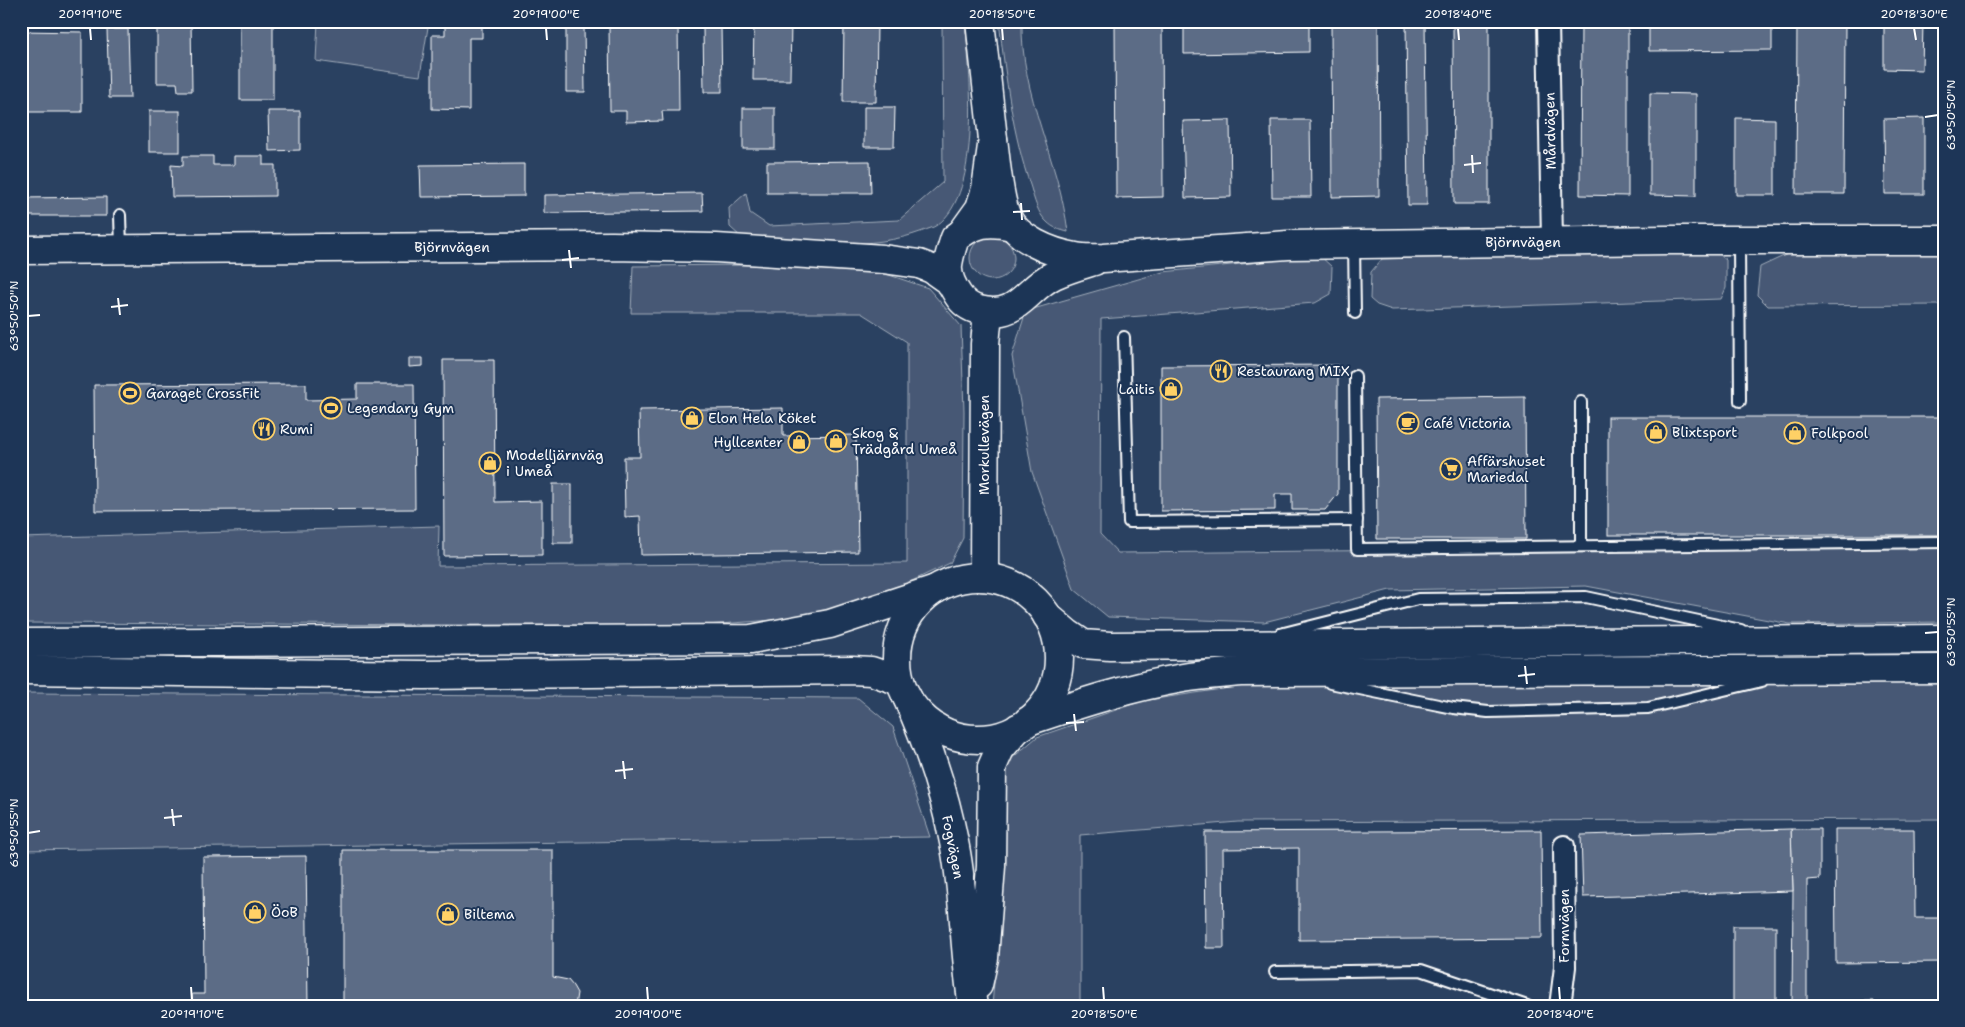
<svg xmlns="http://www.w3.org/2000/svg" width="1965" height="1027" viewBox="0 0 1965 1027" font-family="'Shantell Sans',sans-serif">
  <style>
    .green { fill: #465975; stroke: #a2acba }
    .building { fill: #5b6c86; stroke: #fff }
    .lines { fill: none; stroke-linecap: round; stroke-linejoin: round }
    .lane-casing { stroke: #fff; stroke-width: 14 }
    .street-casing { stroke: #fff; stroke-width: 24 }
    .secondary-casing { stroke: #fff; stroke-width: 31 }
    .highway-casing { stroke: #fff; stroke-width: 31 }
    .lane { stroke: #1d3557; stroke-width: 10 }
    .street { stroke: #1d3557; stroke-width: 20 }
    .secondary { stroke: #1d3557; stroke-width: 28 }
    .highway { stroke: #1d3557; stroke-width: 28 }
    .ticks { fill: none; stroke: #fff; stroke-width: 2 }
    .labels { text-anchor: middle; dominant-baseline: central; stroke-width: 4; stroke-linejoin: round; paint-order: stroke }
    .street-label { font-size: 14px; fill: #fff; stroke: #1d3557 }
    .poi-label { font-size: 14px; fill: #fff; stroke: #1d3557; text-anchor: start }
    .neatline { fill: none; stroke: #fff; stroke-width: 2 }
    .ticks-label { font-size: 12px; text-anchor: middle; fill: #fff }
  </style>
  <rect width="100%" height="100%" fill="#2a4161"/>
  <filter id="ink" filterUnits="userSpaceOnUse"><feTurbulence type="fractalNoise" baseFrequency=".02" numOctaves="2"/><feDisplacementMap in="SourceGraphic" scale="10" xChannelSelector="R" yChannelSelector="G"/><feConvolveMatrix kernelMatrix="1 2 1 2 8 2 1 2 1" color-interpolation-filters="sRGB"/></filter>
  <g filter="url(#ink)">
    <g class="green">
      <polygon points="318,21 429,21 420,76 316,61"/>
      <path d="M942,21H965C970,70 983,193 937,225C933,228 927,229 923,231C870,251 809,242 753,241L741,237L730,227L729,208L746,193L750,213L769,226L899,220L943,182Z"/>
      <path d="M999,21H1022C1020,95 1059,160 1068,232C1060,230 1053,228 1047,222C1038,214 1034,199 1031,188C1012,132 1006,79 999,21Z"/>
      <circle cx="992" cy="258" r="22"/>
      <polygon points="1714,250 1726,260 1726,288 1721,299 1392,310 1377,305 1370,299 1371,272 1382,259"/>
      <polygon points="1790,253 1944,254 1944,305 1768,306 1757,295 1760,267"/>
      <polygon points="1320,256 1332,267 1331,294 1315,303 1101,319 1100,534 1118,553 1944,545 1944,622 1790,624 1586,586 1390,590 1264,622 1108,617 1074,589 1032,472 1012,356 1026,311 1163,272"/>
      <polygon points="752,265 886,274 928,288 961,326 964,411 963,538 950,563 880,596 800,618 693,626 21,623 21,538 439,526 438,566 907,563 907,342 861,313 631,313 633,266"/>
      <polygon points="1944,683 1944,819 1238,822 1080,835 1080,1006 992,1006 996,960 1004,765 1037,737 1142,701 1249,685"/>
      <polygon points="21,693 858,698 893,727 930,837 21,850"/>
    </g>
    <g class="building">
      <polygon points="157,21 191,21 192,91 178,91 177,83 157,83"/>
      <rect x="240" y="21" width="33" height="79"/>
      <polygon points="445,21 482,21 482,38 469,38 469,110 432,109 432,35 445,35"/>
      <polygon points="754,21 791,21 790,80 753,80"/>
      <polygon points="844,21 877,21 876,102 843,102"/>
      <polygon points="1115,21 1162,21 1163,197 1116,198"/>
      <polygon points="1184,21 1309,21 1309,52 1184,54"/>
      <polygon points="1331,21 1378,21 1379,196 1332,197"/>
      <polygon points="1406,21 1425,21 1427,205 1408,205"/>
      <polygon points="1453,21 1489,21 1489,204 1454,204"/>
      <polygon points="1581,21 1628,21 1628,196 1580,195"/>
      <polygon points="1649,21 1772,21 1772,50 1649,51"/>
      <polygon points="1797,21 1845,21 1844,194 1796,194"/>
      <polygon points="1884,21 1923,21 1922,70 1884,69"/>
      <polygon points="678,25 679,111 662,111 663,121 626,122 626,111 610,111 609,26"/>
      <polygon points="566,26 584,26 585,92 566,92"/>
      <polygon points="721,26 722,92 704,92 703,27"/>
      <polygon points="107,29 128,29 130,98 109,98"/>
      <polygon points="21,31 82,32 82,112 21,112"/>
      <polygon points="1650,93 1696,94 1696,196 1650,195"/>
      <polygon points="864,107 895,107 894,147 864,147"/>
      <rect x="743" y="108" width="32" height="41"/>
      <rect x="149" y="111" width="31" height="41"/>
      <polygon points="268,111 300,111 300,150 269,151"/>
      <polygon points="1736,118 1775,119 1775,195 1736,195"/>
      <polygon points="1924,118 1924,194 1885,194 1884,119"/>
      <polygon points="1230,120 1231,197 1185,198 1183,121"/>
      <polygon points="1271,120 1310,120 1311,197 1272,197"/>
      <polygon points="183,156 213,156 213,165 234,165 234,156 263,156 263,165 275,165 275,196 172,197 171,165 183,166"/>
      <polygon points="870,161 871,193 767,193 767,162"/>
      <polygon points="524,164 524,196 421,197 420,165"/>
      <polygon points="702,193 703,211 544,213 544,195"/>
      <polygon points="106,197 106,216 21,216 21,198"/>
      <polygon points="409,358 423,358 423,366 409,367"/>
      <polygon points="443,360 494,360 495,502 542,501 542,555 444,556"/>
      <polygon points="1338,365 1338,494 1325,510 1292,510 1292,494 1275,494 1275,510 1161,511 1161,366"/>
      <polygon points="306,384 306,400 357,399 357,384 414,384 415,509 95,511 94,385"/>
      <polygon points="1525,397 1526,539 1377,539 1376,399"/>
      <polygon points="783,408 783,436 856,435 858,552 641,555 640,516 625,517 624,457 640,457 639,410"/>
      <rect x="1608" y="417" width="336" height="118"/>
      <rect x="553" y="484" width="19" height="59"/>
      <polygon points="1791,829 1820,829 1820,879 1807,880 1807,1006 1792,1006 1793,891"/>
      <polygon points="1791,829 1793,891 1583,897 1581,835"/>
      <polygon points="1835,829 1914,829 1915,918 1944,918 1944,962 1836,963"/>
      <polygon points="1541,830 1542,938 1299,940 1299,848 1223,849 1224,948 1206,948 1205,832"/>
      <polygon points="343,850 553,850 553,977 568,980 573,986 577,993 575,1006 343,1006"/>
      <polygon points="306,856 308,1006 192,1006 192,994 204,994 203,857"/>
      <rect x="1733" y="926" width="43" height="80"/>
      <polygon points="1874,1001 1874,1006 1811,1006 1811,1002"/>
    </g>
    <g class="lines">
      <g class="lane-casing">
        <g id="lane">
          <polyline points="120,215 121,248"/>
          <polyline points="1739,241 1740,401"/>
          <polyline points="1354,244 1355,313"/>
          <polyline points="1124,337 1129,522 1357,520"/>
          <polyline points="1355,376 1357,549 1944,542"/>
          <polyline points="1581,546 1581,402"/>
          <polyline points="1280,634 1418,599 1586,597 1741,630"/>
          <polyline points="1330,683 1453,708 1488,712 1648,708 1762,681"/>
          <polyline points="1275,972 1421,970 1527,1006"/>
        </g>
      </g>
      <g class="street-casing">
        <g id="street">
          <polyline points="1548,21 1552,241"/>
          <polyline points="1560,1006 1565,967 1564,846"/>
        </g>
      </g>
      <g class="secondary-casing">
        <g id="secondary">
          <path d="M993,139C996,161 998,195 1006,215C1016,239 1051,253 1076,257C1084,259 1094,258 1103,258L1288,245L1666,240H1944"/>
          <path d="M1012,226C988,220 975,223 955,238C947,263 943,272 958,295C963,303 971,308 979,310C1018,320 1025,289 1054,275C1067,269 1081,265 1094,261"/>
          <polyline points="962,233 980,208 986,189 993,139 980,21"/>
          <polyline points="21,250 612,246 716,248 883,259 919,264 932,269 949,281"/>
          <polyline points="984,577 985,344 988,312"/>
          <path d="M906,695C928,743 945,794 955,847C965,899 964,953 973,1006"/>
          <polyline points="978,985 984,958 991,866 992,767 1000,749 1018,728"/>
        </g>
      </g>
      <g class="highway-casing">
        <g id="highway">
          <circle cx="978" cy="658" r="81"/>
          <polyline points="1047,616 1068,634 1083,644 1110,646 1944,639"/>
          <polyline points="21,643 751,639 830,624 936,589"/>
          <polyline points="21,670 424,675 852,670 871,671 900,681"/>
          <path d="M1028,721C1078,704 1130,687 1183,678C1201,675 1221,674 1240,672L1944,669"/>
        </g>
      </g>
      <use href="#lane" class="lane"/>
      <use href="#street" class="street"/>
      <use href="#secondary" class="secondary"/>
      <use href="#highway" class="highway"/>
    </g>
  </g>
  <path class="ticks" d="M90,28L91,40M546,28L547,40M1002,28L1003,40M1458,28L1459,40M1914,28L1916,40M1925,117L1938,115M1472,155L1473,173M1464,165L1481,163M1021,203L1022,220M1013,212L1030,211M569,250L571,268M562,260L579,258M118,298L120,315M111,307L128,305M28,316L40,315M1925,633L1938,632M1525,666L1527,684M1518,676L1535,674M1074,714L1076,731M1066,723L1084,722M623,761L625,779M615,771L633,769M172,809L174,826M164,818L182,816M28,833L40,831M191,987L192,1000M647,987L648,1000M1103,987L1104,1000M1559,987L1560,1000"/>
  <defs>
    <g id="restaurant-ring" transform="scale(1.125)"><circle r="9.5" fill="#1d3557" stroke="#ffd166" stroke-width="1.5"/><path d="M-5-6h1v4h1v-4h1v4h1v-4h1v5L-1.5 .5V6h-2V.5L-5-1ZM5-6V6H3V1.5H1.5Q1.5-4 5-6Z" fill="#ffd166"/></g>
    <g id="shop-ring" transform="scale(1.125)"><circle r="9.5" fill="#1d3557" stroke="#ffd166" stroke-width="1.5"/><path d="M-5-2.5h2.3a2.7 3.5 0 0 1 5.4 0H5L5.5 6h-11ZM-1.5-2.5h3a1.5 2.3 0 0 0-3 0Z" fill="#ffd166"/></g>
    <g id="stadium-ring" transform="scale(1.125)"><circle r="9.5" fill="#1d3557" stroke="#ffd166" stroke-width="1.5"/><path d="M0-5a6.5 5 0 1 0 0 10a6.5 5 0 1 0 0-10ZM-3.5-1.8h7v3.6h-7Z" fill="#ffd166"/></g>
    <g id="cafe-ring" transform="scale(1.125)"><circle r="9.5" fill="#1d3557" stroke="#ffd166" stroke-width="1.5"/><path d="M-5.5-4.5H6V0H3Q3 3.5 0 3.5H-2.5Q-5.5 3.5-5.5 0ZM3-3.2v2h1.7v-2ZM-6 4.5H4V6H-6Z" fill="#ffd166"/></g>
    <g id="supermarket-ring" transform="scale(1.125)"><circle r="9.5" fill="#1d3557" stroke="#ffd166" stroke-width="1.5"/><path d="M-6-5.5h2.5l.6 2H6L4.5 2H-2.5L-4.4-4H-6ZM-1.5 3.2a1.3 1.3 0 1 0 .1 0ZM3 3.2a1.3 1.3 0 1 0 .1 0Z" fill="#ffd166"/></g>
  </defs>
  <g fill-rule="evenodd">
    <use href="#restaurant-ring" x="1221" y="371"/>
    <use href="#shop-ring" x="1171" y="389"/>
    <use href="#stadium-ring" x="130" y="393"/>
    <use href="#stadium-ring" x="331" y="408"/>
    <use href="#shop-ring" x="692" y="418"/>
    <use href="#cafe-ring" x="1408" y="423"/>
    <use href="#restaurant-ring" x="264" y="429"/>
    <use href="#shop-ring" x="1656" y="432"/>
    <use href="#shop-ring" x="1795" y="433"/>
    <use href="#shop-ring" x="836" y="441"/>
    <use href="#shop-ring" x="799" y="442"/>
    <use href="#shop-ring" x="490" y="463"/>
    <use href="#supermarket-ring" x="1451" y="469"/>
    <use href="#shop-ring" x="255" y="912"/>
    <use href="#shop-ring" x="448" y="914"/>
  </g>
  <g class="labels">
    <g class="street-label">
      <text transform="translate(1550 131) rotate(-91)">Mårdvägen</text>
      <text x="1523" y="242">Björnvägen</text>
      <text x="452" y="247">Björnvägen</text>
      <text transform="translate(984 445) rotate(-90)">Morkullevägen</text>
      <text transform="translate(953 847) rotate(79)">Fogvägen</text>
      <text transform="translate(1564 926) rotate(-90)">Formvägen</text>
    </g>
    <g class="poi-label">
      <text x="1237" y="371">Restaurang MIX</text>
      <text x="1155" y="389" text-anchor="end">Laitis</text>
      <text x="146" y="393">Garaget CrossFit</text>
      <text x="347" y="408">Legendary Gym</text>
      <text x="708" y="418">Elon Hela Köket</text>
      <text x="1424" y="423">Café Victoria</text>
      <text x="280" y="429">Rumi</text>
      <text x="1672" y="432">Blixtsport</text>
      <text x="852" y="433">Skog &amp;<tspan x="852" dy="16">Trädgård Umeå</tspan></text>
      <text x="1811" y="433">Folkpool</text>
      <text x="783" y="442" text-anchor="end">Hyllcenter</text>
      <text x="506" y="455">Modelljärnväg<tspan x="506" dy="16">i Umeå</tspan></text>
      <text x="1467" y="461">Affärshuset<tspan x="1467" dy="16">Mariedal</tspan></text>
      <text x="271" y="912">ÖoB</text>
      <text x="464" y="914">Biltema</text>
    </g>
  </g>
  <rect width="1965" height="1027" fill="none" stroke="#1d3557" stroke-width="55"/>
  <rect x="28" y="28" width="1910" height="972" class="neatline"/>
  <g class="ticks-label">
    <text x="90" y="18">20°19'10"E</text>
    <text x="546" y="18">20°19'00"E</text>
    <text x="1002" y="18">20°18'50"E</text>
    <text x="1458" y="18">20°18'40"E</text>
    <text x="1914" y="18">20°18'30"E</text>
    <text transform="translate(1951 115) rotate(-90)" y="4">63°50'50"N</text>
    <text transform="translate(14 316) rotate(-90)" y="4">63°50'50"N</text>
    <text transform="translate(1951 632) rotate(-90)" y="4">63°50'55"N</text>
    <text transform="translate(14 833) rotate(-90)" y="4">63°50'55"N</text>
    <text x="192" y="1018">20°19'10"E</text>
    <text x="648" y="1018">20°19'00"E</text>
    <text x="1104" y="1018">20°18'50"E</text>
    <text x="1560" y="1018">20°18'40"E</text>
  </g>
</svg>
